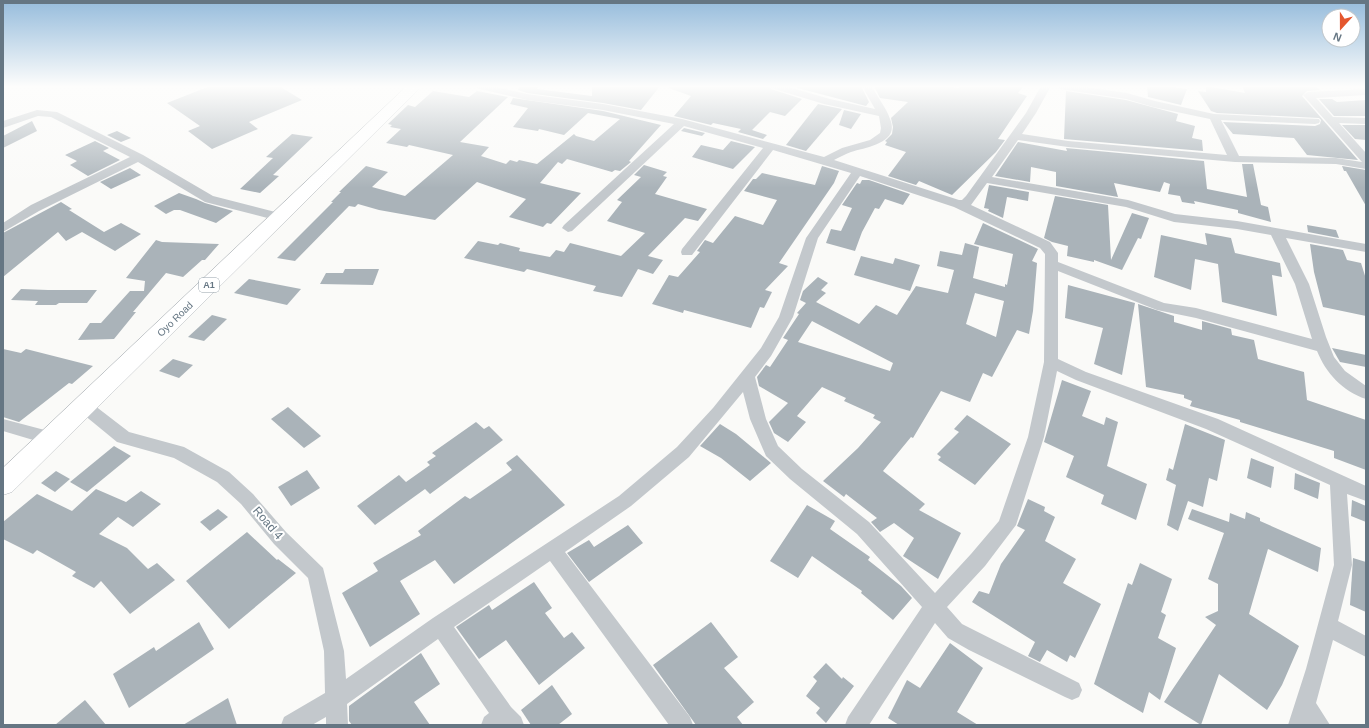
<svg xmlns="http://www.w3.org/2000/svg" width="1369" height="728" viewBox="0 0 1369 728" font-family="Helvetica,sans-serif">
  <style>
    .building { fill: #aab3b9; fill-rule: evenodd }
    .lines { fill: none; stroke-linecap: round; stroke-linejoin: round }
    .trunk-casing { stroke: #b4b9bd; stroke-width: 1 }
    .minor { fill: #c3c8cc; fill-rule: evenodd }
    .trunk { fill: #fff; fill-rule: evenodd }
    .labels { text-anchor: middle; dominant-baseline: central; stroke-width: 4; stroke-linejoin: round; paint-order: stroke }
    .shield { fill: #fff; stroke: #939fa8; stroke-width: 1 }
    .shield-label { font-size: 9px; font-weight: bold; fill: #657683 }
    .street-label { font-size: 10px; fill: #657683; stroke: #fff }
    .near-street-label { font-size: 12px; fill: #657683; stroke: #fff }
  </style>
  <rect width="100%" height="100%" fill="#fafaf8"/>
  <g class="building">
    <polygon points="210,86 279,86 302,100 249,122 258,129 212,149 188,131 200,126 167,103"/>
    <polygon points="520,86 539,86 537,89 592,96 592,86 660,86 641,110 603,103 527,93 518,90"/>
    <polygon points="669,86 769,86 771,89 802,99 785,116 770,112 752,130 767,135 763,139 738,132 741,129 713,123 711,125 674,116 691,96 669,88"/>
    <polygon points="790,86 861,86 869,102 866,106"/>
    <polygon points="874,86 947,86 959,88 959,86 1024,86 1018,93 1027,96 998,139 1005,140 996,152 952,195 919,181 916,185 888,176 906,152 885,145 887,142 885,141 892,134 893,127 891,118 908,102 880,98"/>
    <polygon points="1147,86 1166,86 1187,89 1181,105 1140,95 1148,97"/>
    <polygon points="1206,86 1245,93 1242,86 1315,86 1320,90 1307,91 1302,96 1358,160 1307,155 1294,138 1233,134 1223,122 1315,126 1320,124 1321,120 1319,118 1217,113 1211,111 1198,91 1206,92"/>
    <polygon points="433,91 469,97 477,91 508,97 460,142 489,147 481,156 506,164 510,160 517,162 519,160 537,164 574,134 576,136 594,141 620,119 588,113 564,135 539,129 538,131 513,127 528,108 510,104 513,98 603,111 661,125 629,161 631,162 620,171 615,170 612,172 567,159 562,164 558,162 540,183 581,193 551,224 547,223 543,227 509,217 526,199 477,182 435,220 379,210 358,204 355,207 349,206 295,261 277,258 333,202 331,202 341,192 339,192 366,166 388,172 372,187 405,196 453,155 409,145 407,147 386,143 401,129 390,127 392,125 388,124 408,105 415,107"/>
    <polygon points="1066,91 1126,100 1178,114 1176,121 1195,126 1192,138 1202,140 1203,151 1064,139"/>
    <polygon points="1319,99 1332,99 1337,102 1366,100 1366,116 1334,116"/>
    <polygon points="818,104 842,109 806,151 786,145"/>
    <polygon points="844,110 861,114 851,129 839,125"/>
    <polygon points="32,121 37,131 3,148 3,136"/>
    <polygon points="1342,125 1366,125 1366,140 1355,139"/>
    <polygon points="684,128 705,133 702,136 681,131"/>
    <polygon points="117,131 131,138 121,142 107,135"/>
    <polygon points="292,134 313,137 273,175 279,176 260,193 240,189 273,158 266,157"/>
    <polygon points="95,141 109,148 103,151 120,160 88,176 70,165 77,161 65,155"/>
    <polygon points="731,141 755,147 733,169 692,157 701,145 723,150"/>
    <polygon points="1018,142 1067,151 1066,148 1204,161 1207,189 1247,197 1242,164 1253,164 1261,205 1268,207 1271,222 1238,213 1238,210 1194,201 1195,204 1182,202 1180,196 1168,194 1170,184 1164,182 1160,192 1114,183 1118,197 1056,186 1056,172 1031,167 1030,182 995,176"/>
    <polygon points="644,165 667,172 663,176 667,177 655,194 707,209 698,221 685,218 648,256 663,260 653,274 638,269 622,297 593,291 596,286 527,269 524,272 464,258 478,241 498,245 500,243 520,248 519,251 550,257 556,250 564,252 570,243 621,256 645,233 607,221 622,202 617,200 641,177 634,175"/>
    <polygon points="822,166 839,171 834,183 779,263 788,266 765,290 772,292 764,308 760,307 751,328 684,310 683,313 652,304 669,275 678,277 700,252 697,251 705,240 713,243 735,216 763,225 777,200 744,191 753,179 756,179 762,173 815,185"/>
    <polygon points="1342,166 1366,170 1366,206 1346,171 1344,171"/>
    <polygon points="130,168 141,175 111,189 100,182"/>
    <polygon points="862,180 869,180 910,194 903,205 885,199 879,209 875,208 862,232 855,251 826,243 831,229 841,231 852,208 842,205 857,183 860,184"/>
    <polygon points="989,185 1029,192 1028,201 1007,197 1003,218 988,211 989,209 984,208"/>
    <polygon points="179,193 196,199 205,203 233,211 216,223 180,210 174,210 166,214 154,206"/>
    <polygon points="1055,196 1108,205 1111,260 1132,213 1149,218 1141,239 1138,238 1122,270 1094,260 1094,262 1067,256 1068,246 1052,242 1044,238"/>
    <polygon points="61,202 72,209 69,210 104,232 121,223 141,234 115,251 82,232 66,241 58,232 3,277 3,233"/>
    <path d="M983,223L1038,249L1032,261L1037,263L1033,311L1029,334L1017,330L992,377L983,373L970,402L941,391L913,438L911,437L883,471L925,504L919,510L961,533L938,579L903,556L914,538L894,523L880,532L871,522L877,518L846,494L844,497L823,481L858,448L881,422L873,418L875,415L844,401L846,398L822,387L797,416L806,422L788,442L774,433L769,422L788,403L759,386L757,377L766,365L770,367L788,340L783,338L799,314L797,313L806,303L800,300L803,291L818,277L828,283L821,290L826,293L816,302L859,324L876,305L897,315L916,286L948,293L954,270L937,266L940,251L962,255L965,243L979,247L973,278L1005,287V284L1007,285L1013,254L974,244ZM975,293L1004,301L996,337L966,324ZM812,321L893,363L890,371L798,342Z"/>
    <polygon points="1307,225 1336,230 1339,238 1308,232"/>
    <polygon points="1205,233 1231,238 1235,253 1280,263 1282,277 1272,275 1277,316 1222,302 1218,264 1195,259 1191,290 1154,277 1161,235 1207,245"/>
    <polygon points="156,240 162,242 219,244 205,260 202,260 183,277 166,273 133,312 136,312 114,339 78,340 90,323 101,323 130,291 144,291 145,281 126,278"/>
    <polygon points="1310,244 1343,250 1347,260 1361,263 1366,279 1366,316 1323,307 1314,272"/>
    <polygon points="861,256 893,264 895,258 920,265 910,291 854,275"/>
    <polygon points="345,269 379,269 373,285 320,284 326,273 343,273"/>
    <polygon points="249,279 301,289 287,305 234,293"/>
    <polygon points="1068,285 1135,303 1122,375 1094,364 1103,328 1065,318"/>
    <polygon points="21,289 48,290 97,290 87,303 59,303 56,305 35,305 38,301 11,300"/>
    <polygon points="1138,304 1174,316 1174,322 1202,330 1202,321 1231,329 1232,335 1254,340 1258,359 1304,372 1307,400 1366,420 1366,470 1334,458 1334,451 1240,422 1240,420 1190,406 1192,401 1184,398 1184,395 1146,387"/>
    <polygon points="212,315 227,319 204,341 188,337"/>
    <polygon points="1332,348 1366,355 1366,367 1340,362"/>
    <polygon points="3,349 21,353 26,349 93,366 72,384 69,383 19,422 3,417"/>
    <polygon points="173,359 193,365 179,378 159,371"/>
    <polygon points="1062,380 1091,391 1082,416 1104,425 1106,417 1118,422 1107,466 1147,484 1136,520 1101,504 1104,495 1066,477 1074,456 1044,442"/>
    <polygon points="288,407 321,436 304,448 271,419"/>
    <polygon points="967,415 1011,444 975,485 938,460 941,457 937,454 959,432 954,429"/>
    <polygon points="476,422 484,429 489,426 503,440 430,494 425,489 375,525 357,506 399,475 406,482 430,465 427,462 436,456 432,453"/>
    <polygon points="720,424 736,434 771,463 750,481 721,458 700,446"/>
    <polygon points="1185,424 1225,440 1217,481 1209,478 1203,507 1188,501 1178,531 1167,525 1176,485 1166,480 1169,468 1173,470"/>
    <polygon points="114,446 131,456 87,492 70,482"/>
    <polygon points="517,455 565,505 454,584 435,560 400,581 420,614 370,647 342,593 378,571 373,563 421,535 418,531 465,496 470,499 512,470 506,463"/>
    <polygon points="1251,458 1274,467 1271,488 1247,478"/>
    <polygon points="307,470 320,488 291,506 278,487"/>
    <polygon points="56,471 70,479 55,492 41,483"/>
    <polygon points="1295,473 1320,483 1318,499 1294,489"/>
    <polygon points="96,489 126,502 141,491 161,504 133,527 118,517 99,534 127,548 148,569 157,563 175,580 130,614 101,581 94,588 72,576 76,572 37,550 33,554 3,539 3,522 37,494 72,511"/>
    <polygon points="1028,499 1045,507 1044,511 1055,517 1045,541 1076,559 1063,583 1101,604 1075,658 1070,655 1067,662 1047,650 1040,662 1028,656 1035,642 972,602 979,591 989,594 1001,564 1025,530 1017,526"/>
    <polygon points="1352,500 1366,506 1366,522 1351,516"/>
    <polygon points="807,505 835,521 830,529 870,557 868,560 901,586 912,598 893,620 861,593 862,591 812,556 798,578 770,561"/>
    <polygon points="218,509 228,517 210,531 200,522"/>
    <polygon points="1192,509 1229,522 1230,513 1245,519 1246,512 1260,518 1260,521 1321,548 1318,572 1268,549 1249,614 1299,646 1282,685 1267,710 1219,674 1201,725 1164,702 1216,625 1205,617 1218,611 1218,584 1208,579 1224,533 1188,519"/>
    <polygon points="628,525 643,543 589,582 567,553 589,540 594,547"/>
    <polygon points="247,532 277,560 278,559 296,573 229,629 186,581"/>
    <polygon points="1353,558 1366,562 1366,612 1350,605"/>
    <polygon points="1140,563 1172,579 1161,612 1166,615 1158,638 1176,648 1160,700 1149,692 1143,713 1094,684 1128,583 1132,585"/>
    <polygon points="534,582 552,608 545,613 564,638 572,632 585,648 539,685 506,640 479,659 456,627 489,605 492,610"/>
    <polygon points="199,622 214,649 129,708 113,674 154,647 156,651"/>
    <polygon points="711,622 738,657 724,668 754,702 737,717 743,725 696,725 653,665"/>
    <polygon points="950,643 983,668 957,712 978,725 899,725 888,718 907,680 920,688"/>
    <polygon points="421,653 440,684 414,702 430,725 352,725 349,721 349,706"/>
    <polygon points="826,663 842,679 843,677 854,686 826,723 816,713 820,708 806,696 817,681 813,677"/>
    <polygon points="552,685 572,714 558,725 531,725 521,710"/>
    <polygon points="228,698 237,725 183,725"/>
    <polygon points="85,700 106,725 55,725"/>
  </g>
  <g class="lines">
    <g class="trunk-casing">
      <polygon id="trunk" points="407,86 422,86 12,492 3,495 3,468"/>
    </g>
    <g class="minor">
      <path d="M475,86H492L527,94L603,104L682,119L824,157L842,148L870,140L880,133L881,128L879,116L824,104L771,88L770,86H785L830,99L875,109L862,86H872C877,97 886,107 890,119C900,143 867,147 851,152C845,154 840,157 834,160L959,200H962L966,196L1026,113L1041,86H1051L1036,113L1022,134L1068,141L1227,155L1210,119L1153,107L1126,99L1060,89L1055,86H1079L1127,93L1155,101L1214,114L1319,119L1320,121L1319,123L1315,124L1221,120L1239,156L1336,158L1362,162L1303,95L1308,92L1366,89V95L1316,98L1333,117L1366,118V124L1339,123L1366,153V169L1336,164L1235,162L1068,147L1018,140L992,177L1128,200L1175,214L1237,221L1366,244V252L1286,238L1309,284L1326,337L1334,357L1345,371L1366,386V399C1342,391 1326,373 1317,351L1196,318L1157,310L1058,271V359L1086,372L1218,419L1366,486V501L1347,494L1352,565L1338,621L1366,636V657L1333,640L1316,703L1330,725H1288L1306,669L1334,565L1330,485L1206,429L1076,380L1057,371L1044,437L1016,525L985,566L947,607L962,624L1079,683L1082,690L1079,697L1072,700L1065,697L969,650L948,638L935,623L869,725H845L848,717L922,607L857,534L790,479L766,456L750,419L743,392L689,457L631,506L565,552L690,717L693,725H669L550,561L454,627L511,707L521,717L524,725H481L484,717L489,713L438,639L347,704L348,725H326V717L312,725H281L284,717L325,693L324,651L308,578L274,544L241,504L217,482L174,458L117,442L78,410L76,406L78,402L84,400L90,402L129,432L184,447L229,472L253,494L286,532L323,568L344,651L346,679L433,618L619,496L677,447L713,408L761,348L779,317L806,238L851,173L773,150L692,255H682L681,252L682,249L763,148L684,126L572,231L568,232L562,228L564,225L674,124L603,110L527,100L476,88ZM860,176L954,207L1040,248L1045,254L1044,362L1028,437L999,521L971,554L935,593L869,522L802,469L778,446L766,419L755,377L771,356L793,317L818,238ZM987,183L1126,207L1174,222L1237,229L1271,235L1295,284L1312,339L1196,308L1164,303L1058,262V253L1050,242L971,205Z"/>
      <polygon points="37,110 57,112 143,155 213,196 283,214 285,217 279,221 205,202 138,162 39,211 3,232 3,223 31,205 130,157 51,117 38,116 3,128 3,121"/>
      <polygon points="3,419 56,433 58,438 56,443 50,445 3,431"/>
    </g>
    <use href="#trunk" class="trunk"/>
  </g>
  <linearGradient id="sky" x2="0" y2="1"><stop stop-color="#96bcdc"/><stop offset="0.46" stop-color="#fdfdfc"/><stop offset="1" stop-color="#fdfdfc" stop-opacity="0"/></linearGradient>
  <rect width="1369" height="188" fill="url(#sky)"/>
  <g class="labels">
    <rect class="shield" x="199" y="278" width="20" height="14" rx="3"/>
    <g class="shield-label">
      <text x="209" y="285">A1</text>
    </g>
    <g class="street-label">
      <text transform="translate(175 319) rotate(-44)">Oyo Road</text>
    </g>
    <g class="near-street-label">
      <text transform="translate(268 523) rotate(49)">Road 4</text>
    </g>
  </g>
  <rect width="1369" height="728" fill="none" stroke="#657683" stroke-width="8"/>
  <g transform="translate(1341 28) rotate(201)"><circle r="19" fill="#ffffff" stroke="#c1c8cd"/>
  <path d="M0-3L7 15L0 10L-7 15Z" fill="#e4572e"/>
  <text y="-6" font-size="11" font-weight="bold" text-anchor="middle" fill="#657683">N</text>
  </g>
</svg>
